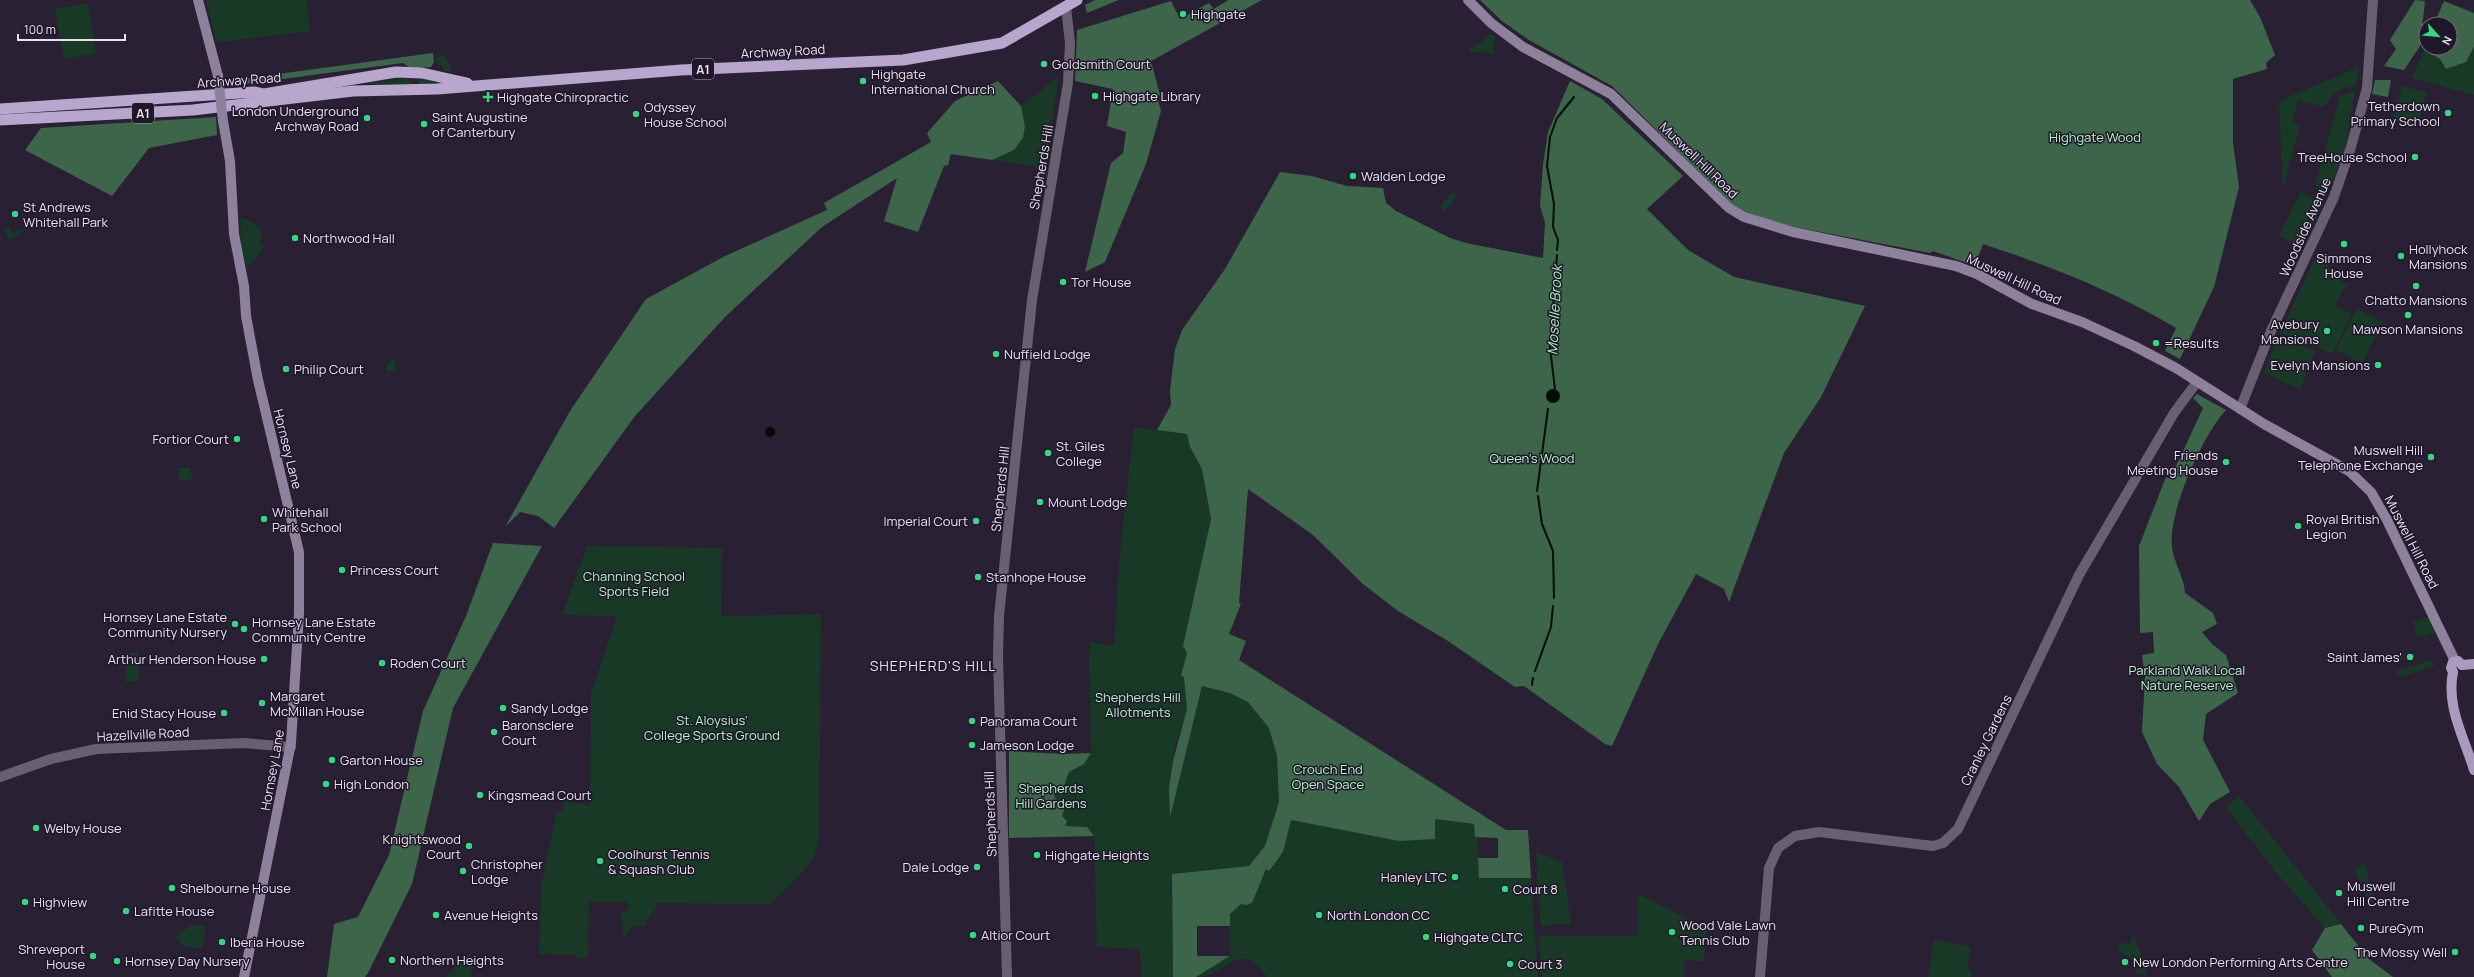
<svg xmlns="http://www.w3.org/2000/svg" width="2474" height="977" viewBox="0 0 2474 977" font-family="Manrope,sans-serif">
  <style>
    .green { fill: #183925 }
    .forest { fill: #3c654a }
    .water { fill: #000f05 }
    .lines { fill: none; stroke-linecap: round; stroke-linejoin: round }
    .stream { stroke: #000f05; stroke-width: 2 }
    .tertiary { stroke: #686071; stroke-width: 10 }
    .secondary { stroke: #8d819c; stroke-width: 10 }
    .primary { stroke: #aa9abd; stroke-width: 10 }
    .trunk { stroke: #b8a6cc; stroke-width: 11 }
    .secondary-bridge { stroke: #8d819c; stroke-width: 10 }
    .poi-dot { fill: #34d881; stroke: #20172a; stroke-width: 1.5 }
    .labels { text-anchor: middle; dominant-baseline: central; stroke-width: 3; stroke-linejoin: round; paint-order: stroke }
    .shield { fill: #20172a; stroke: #aca5b4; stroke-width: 1 }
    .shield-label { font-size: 12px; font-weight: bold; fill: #e8e2ef }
    .poi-label { font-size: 13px; fill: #e8e2ef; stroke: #20172a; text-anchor: start }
    .street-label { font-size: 13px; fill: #e8e2ef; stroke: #20172a }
    .park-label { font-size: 13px; fill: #b0f5c6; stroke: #20172a }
    .water-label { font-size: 14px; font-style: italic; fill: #abefc0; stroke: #20172a }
    .neighbourhood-label { font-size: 14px; letter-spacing: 1px; fill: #e8e2ef; stroke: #20172a }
  </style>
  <rect width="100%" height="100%" fill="#2a2034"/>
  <g class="green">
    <polygon points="206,0 307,0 310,31 220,42 216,40"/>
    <polygon points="88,3 96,53 64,59 55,9"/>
    <polygon points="1490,33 1495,37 1493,54 1470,51 1469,49 1485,40"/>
    <polygon points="2474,47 2474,95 2412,78 2424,50 2440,59 2466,62"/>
    <polygon points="445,55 452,72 444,71 442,65 437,64 435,58"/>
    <path d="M2359,67L2356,86C2341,87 2332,94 2324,107L2298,100L2292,123L2300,125L2283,190L2279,101Z"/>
    <polygon points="1059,76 1045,168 992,160 1014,150 1025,126 1021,106"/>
    <polygon points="412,77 443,82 443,84 419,85 419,81"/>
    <polygon points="406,78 415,85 360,84"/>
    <polygon points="2402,86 2427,92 2417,127 2393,120"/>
    <polygon points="2355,90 2346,146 2328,193 2315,185 2340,96"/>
    <polygon points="1452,192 1457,196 1445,211 1440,207"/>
    <polygon points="2301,192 2324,203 2302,247 2279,236"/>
    <polygon points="240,217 252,222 263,231 260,243 264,247 263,250 247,267 241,245"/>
    <polygon points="9,228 14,234 20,229 25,231 9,240 5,229"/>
    <polygon points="2315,258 2328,264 2332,276 2349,285 2344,288 2335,306 2352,314 2333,354 2310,343 2280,333"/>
    <polygon points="2357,309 2383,322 2362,363 2336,350"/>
    <polygon points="2278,338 2315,351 2300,390 2264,372"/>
    <polygon points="395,358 395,371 386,371 386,366"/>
    <polygon points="1134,427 1187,434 1190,447 1202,469 1211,519 1183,646 1187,653 1181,675 1184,678 1187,709 1174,750 1169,788 1171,815 1202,686 1230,693 1248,702 1269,728 1277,756 1279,802 1265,846 1249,866 1172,874 1173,977 1141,977 1140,949 1097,947 1094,836 1009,838 1009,751 1063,754 1091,753 1089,642 1114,646 1119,564"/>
    <polygon points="178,468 190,468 192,479 179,481"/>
    <polygon points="587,546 722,548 721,616 821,614 819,836 815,855 800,875 770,904 658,903 645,926 633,926 624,939 621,914 628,909 628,902 589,902 588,958 576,958 576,955 539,954 541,886 557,811 562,812 564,801 590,806 591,693 617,616 562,615"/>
    <polygon points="2434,615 2441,630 2417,638 2413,622"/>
    <polygon points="126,653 138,653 139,681 126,682"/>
    <polygon points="2432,660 2434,667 2398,677 2396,671"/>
    <polygon points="2240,797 2369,959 2393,977 2332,977 2312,950 2325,928 2278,875 2225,806"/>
    <path d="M1435,819L1474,824L1475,837H1478L1479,878H1531L1538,977H1267C1240,936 1227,977 1196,977L1230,956V914L1241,904L1252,903L1266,869L1270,870L1283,852L1291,820L1399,841Z"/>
    <polygon points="1536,852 1562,862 1571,923 1541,926"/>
    <polygon points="2365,863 2374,902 2372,903 2369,902 2354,869"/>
    <polygon points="1638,894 1706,928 1704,961 1684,960 1684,977 1542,977 1539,936 1638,936"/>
    <polygon points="193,924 206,927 202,949 183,946 176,936"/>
    <path d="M2135,934C2135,950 2150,962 2146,977L2140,973L2134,974L2140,963L2117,950L2121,942L2128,945Z"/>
    <polygon points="1934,939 1971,947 1967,969 1972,970 1971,977 1928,977"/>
    <polygon points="471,952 471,977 446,977"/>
  </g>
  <g class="forest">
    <polygon points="1095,0 1119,0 1087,13 1085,5"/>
    <polygon points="1228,0 1262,0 1151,61 1160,95 1157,97 1161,111 1146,164 1105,262 1085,272 1111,163 1123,153 1126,132 1107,126 1113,89 1075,81 1077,30 1171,1 1180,19 1209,3 1214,9"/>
    <path d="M1480,0H2250L2260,17L2275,55L2266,63L2267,69L2233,79V143L2239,187L2214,287L2180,359L2165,351L2176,328C2115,291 2050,266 1983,244L1975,266L1933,251L1930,253L1764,221L1746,215L1731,204L1612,86L1529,40L1502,21Z"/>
    <polygon points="2415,0 2425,1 2420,46 2404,70 2384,66 2396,49 2390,40"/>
    <polygon points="2444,1 2474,13 2474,47 2466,62 2446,69 2440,59 2424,50 2426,44 2426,48 2450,48 2450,24 2434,24"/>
    <polygon points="433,53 434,62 431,67 410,68 403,63 230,86 227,81"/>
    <polygon points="2375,80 2391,80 2388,97 2372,94"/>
    <polygon points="998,81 1021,106 1025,126 1023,138 1014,150 992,160 951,154 948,165 944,166 918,232 884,221 897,178 822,227 725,317 635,416 554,528 538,516 520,512 505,527 570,411 646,299 725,256 827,210 824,203 931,142 927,133 955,101"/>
    <polygon points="1570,81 1602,99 1683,176 1647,209 1688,250 1734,277 1865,306 1821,397 1784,453 1729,602 1724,589 1696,574 1658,644 1612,746 1605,744 1524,686 1515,687 1448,641 1398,611 1363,584 1313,535 1248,489 1239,603 1241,604 1229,634 1246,641 1239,660 1506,830 1528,830 1531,878 1479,878 1478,858 1498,858 1498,838 1475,837 1474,824 1435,819 1435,839 1399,841 1291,820 1283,852 1269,871 1266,869 1252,903 1246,905 1241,904 1230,914 1230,926 1197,926 1197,956 1230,956 1196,977 1173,977 1172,874 1249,866 1265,846 1279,802 1277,756 1269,728 1248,702 1230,693 1202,686 1170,818 1169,788 1173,761 1187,709 1184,678 1181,675 1187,653 1183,646 1211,519 1202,469 1190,447 1187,434 1157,430 1171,405 1170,391 1175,349 1182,330 1225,269 1280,172 1312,176 1347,186 1383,188 1386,203 1396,211 1450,238 1466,243 1543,258 1545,222 1540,206 1543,164 1548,132"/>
    <polygon points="216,117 217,135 149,148 112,196 25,150 41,128"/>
    <path d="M2197,394L2226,410C2202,436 2168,512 2172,547C2174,564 2184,576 2185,593L2213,613L2217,624L2202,632L2212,644L2226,655L2238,693L2206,714L2203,740L2230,792L2210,804L2199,821L2179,787L2157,764L2142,732L2145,677L2142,655L2154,653L2153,632L2140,633L2139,546L2166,477L2170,479L2203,408L2193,398Z"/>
    <polygon points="493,543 542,546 453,708 412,884 368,973 365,977 327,977 334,924 358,917 389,855 423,711 466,616"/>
    <polygon points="1009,751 1063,754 1091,753 1084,764 1069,772 1064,786 1054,796 1064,810 1062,816 1067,821 1065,826 1087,827 1094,836 1009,838"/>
    <polygon points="2341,924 2369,959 2393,977 2332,977 2312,950 2325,928"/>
  </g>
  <g class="water">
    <circle cx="1553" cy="396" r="7"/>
    <circle cx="770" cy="432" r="5"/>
  </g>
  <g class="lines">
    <g class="stream">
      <polyline points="1557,250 1558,240 1553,227 1554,204 1547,166 1550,137 1557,118 1574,97"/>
      <polyline points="1555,389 1550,348 1557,255"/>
      <polyline points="1537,491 1548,409"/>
      <polyline points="1538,496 1542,524 1553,551 1554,598"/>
      <polyline points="1535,671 1551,627 1553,606"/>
      <polyline points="1532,685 1533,678"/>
    </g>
    <g class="tertiary">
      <polyline points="2240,409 2271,331 2334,197 2351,147 2367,88 2373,0"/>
      <polyline points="0,777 51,759 96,749 243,743 291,747"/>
      <polyline points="1007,977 998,657 999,616 1032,300 1068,83 1070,43 1066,7"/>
      <polyline points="1760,977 1769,868 1778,848 1795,836 1819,832 1933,846 1943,843 1958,829 2079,575 2174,413 2197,382"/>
    </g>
    <g class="secondary">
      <polyline points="198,0 218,76"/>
      <polyline points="1468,0 1491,23 1523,47 1611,94 1729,208 1744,217 1793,232 1956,266 1977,274 2032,304 2082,322 2134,346 2176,368 2264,424 2349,471 2371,492 2387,520 2455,661"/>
      <polyline points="223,121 230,161 234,234 244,286 246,316 258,380 299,552 299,613 291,743 244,977"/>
    </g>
    <g class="primary">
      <polyline points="2462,665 2474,664"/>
      <path d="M2453,672C2446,707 2464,737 2474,770"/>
      <polyline points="2453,672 2451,668 2453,662 2458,661 2462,665"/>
    </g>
    <g class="trunk">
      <polyline points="0,109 255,92 264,94 396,72 422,73 467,83"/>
      <polyline points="0,120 193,110 353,91 437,89 681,70 903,60 1002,43 1077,0"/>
    </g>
    <polyline class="secondary-bridge" points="218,76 223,121"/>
  </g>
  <g class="poi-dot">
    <circle cx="1183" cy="14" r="4"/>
    <circle cx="1044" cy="64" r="4"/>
    <circle cx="863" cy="81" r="4"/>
    <circle cx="1095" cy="96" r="4"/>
    <path d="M486 91h4v4h4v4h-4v4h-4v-4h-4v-4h4z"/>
    <circle cx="2448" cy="113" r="4"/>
    <circle cx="636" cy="114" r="4"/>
    <circle cx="367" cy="118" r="4"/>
    <circle cx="424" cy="124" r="4"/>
    <circle cx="2415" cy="157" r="4"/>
    <circle cx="1353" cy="176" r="4"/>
    <circle cx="15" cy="214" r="4"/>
    <circle cx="295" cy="238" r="4"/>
    <circle cx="2344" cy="244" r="4"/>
    <circle cx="2401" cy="256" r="4"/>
    <circle cx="1063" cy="282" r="4"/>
    <circle cx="2416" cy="286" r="4"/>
    <circle cx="2408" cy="315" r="4"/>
    <circle cx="2327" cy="331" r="4"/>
    <circle cx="2156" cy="343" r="4"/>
    <circle cx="996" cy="354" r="4"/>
    <circle cx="2378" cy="365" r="4"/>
    <circle cx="286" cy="369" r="4"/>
    <circle cx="237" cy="439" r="4"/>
    <circle cx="1048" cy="453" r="4"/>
    <circle cx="2431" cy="457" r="4"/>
    <circle cx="2226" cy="462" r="4"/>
    <circle cx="1040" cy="502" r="4"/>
    <circle cx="264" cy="519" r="4"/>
    <circle cx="976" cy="521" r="4"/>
    <circle cx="2298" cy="526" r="4"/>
    <circle cx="342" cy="570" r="4"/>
    <circle cx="978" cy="577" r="4"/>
    <circle cx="235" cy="624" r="4"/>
    <circle cx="244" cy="629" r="4"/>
    <circle cx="2410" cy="657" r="4"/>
    <circle cx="264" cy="659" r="4"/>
    <circle cx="382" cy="663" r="4"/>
    <circle cx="262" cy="703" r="4"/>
    <circle cx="503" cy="708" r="4"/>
    <circle cx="224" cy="713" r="4"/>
    <circle cx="972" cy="721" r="4"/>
    <circle cx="494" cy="732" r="4"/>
    <circle cx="972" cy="745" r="4"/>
    <circle cx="332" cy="760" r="4"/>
    <circle cx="326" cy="784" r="4"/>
    <circle cx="480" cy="795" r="4"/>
    <circle cx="36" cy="828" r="4"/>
    <circle cx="469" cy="846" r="4"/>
    <circle cx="1037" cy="855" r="4"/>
    <circle cx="600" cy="861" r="4"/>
    <circle cx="977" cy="867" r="4"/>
    <circle cx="463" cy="871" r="4"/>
    <circle cx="1455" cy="877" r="4"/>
    <circle cx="172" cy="888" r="4"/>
    <circle cx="1505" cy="889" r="4"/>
    <circle cx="2339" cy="893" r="4"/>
    <circle cx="25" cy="902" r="4"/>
    <circle cx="126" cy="911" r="4"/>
    <circle cx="436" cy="915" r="4"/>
    <circle cx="1319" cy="915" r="4"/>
    <circle cx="2361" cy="928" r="4"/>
    <circle cx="1672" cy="932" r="4"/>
    <circle cx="973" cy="935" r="4"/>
    <circle cx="1426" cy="937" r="4"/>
    <circle cx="222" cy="942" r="4"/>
    <circle cx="2455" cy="952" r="4"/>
    <circle cx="93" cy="956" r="4"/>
    <circle cx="392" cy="960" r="4"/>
    <circle cx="117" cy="961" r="4"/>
    <circle cx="2125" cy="962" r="4"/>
    <circle cx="1510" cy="964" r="4"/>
  </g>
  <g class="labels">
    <g class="shield">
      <rect x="692" y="59" width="22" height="20" rx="3"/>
      <rect x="132" y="103" width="22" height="20" rx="3"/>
    </g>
    <g class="shield-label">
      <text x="703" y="69">A1</text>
      <text x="143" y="113">A1</text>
    </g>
    <g class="poi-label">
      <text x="1191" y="14">Highgate</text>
      <text x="1052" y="64">Goldsmith Court</text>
      <text x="871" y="74">Highgate<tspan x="871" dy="15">International Church</tspan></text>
      <text x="1103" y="96">Highgate Library</text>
      <text x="497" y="97">Highgate Chiropractic</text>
      <text x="2440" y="106" text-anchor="end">Tetherdown<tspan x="2440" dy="15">Primary School</tspan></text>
      <text x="644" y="107">Odyssey<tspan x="644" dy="15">House School</tspan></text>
      <text x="359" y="111" text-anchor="end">London Underground<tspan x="359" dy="15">Archway Road</tspan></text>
      <text x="432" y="117">Saint Augustine<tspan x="432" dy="15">of Canterbury</tspan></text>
      <text x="2407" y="157" text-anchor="end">TreeHouse School</text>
      <text x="1361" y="176">Walden Lodge</text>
      <text x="23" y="207">St Andrews<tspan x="23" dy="15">Whitehall Park</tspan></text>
      <text x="303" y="238">Northwood Hall</text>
      <text x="2409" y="249">Hollyhock<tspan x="2409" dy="15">Mansions</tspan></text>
      <text x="2344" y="258" text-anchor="middle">Simmons<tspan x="2344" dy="15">House</tspan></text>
      <text x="1071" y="282">Tor House</text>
      <text x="2416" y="300" text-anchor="middle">Chatto Mansions</text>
      <text x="2319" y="324" text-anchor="end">Avebury<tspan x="2319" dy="15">Mansions</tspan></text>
      <text x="2408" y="329" text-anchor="middle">Mawson Mansions</text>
      <text x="2164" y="343">=Results</text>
      <text x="1004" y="354">Nuffield Lodge</text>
      <text x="2370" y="365" text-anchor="end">Evelyn Mansions</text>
      <text x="294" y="369">Philip Court</text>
      <text x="229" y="439" text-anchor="end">Fortior Court</text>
      <text x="1056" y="446">St. Giles<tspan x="1056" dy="15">College</tspan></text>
      <text x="2423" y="450" text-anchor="end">Muswell Hill<tspan x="2423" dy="15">Telephone Exchange</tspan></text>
      <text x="2218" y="455" text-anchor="end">Friends<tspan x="2218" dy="15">Meeting House</tspan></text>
      <text x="1048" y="502">Mount Lodge</text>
      <text x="272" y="512">Whitehall<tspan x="272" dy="15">Park School</tspan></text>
      <text x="2306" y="519">Royal British<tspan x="2306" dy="15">Legion</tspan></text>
      <text x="968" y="521" text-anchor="end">Imperial Court</text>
      <text x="350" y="570">Princess Court</text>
      <text x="986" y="577">Stanhope House</text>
      <text x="227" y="617" text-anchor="end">Hornsey Lane Estate<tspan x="227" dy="15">Community Nursery</tspan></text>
      <text x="252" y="622">Hornsey Lane Estate<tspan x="252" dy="15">Community Centre</tspan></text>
      <text x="2402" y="657" text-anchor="end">Saint James'</text>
      <text x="256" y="659" text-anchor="end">Arthur Henderson House</text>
      <text x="390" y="663">Roden Court</text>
      <text x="270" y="696">Margaret<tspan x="270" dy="15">McMillan House</tspan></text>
      <text x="511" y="708">Sandy Lodge</text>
      <text x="216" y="713" text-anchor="end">Enid Stacy House</text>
      <text x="980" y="721">Panorama Court</text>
      <text x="502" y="725">Baronsclere<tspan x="502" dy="15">Court</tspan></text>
      <text x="980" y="745">Jameson Lodge</text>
      <text x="340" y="760">Garton House</text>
      <text x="334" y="784">High London</text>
      <text x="488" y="795">Kingsmead Court</text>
      <text x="44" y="828">Welby House</text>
      <text x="461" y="839" text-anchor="end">Knightswood<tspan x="461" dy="15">Court</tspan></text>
      <text x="608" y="854">Coolhurst Tennis<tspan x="608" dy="15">&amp; Squash Club</tspan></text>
      <text x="1045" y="855">Highgate Heights</text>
      <text x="471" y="864">Christopher<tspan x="471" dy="15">Lodge</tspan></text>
      <text x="969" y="867" text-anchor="end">Dale Lodge</text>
      <text x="1447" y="877" text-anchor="end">Hanley LTC</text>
      <text x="2347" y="886">Muswell<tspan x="2347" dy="15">Hill Centre</tspan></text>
      <text x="180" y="888">Shelbourne House</text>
      <text x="1513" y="889">Court 8</text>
      <text x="33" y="902">Highview</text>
      <text x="134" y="911">Lafitte House</text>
      <text x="444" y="915">Avenue Heights</text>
      <text x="1327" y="915">North London CC</text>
      <text x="1680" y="925">Wood Vale Lawn<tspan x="1680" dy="15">Tennis Club</tspan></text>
      <text x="2369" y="928">PureGym</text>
      <text x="981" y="935">Altior Court</text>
      <text x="1434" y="937">Highgate CLTC</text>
      <text x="230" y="942">Iberia House</text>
      <text x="85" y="949" text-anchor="end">Shreveport<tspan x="85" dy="15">House</tspan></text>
      <text x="2447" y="952" text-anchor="end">The Mossy Well</text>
      <text x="400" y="960">Northern Heights</text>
      <text x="125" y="961">Hornsey Day Nursery</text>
      <text x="2133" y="962">New London Performing Arts Centre</text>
      <text x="1518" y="964">Court 3</text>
    </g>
    <g class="street-label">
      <text transform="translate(783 51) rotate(-3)">Archway Road</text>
      <text transform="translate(239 80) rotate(-4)">Archway Road</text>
      <text transform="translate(1699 160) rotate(44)">Muswell Hill Road</text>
      <text transform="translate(1041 167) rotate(-80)">Shepherds Hill</text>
      <text transform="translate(2305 227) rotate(-66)">Woodside Avenue</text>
      <text transform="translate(2014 279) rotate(25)">Muswell Hill Road</text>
      <text transform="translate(288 449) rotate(76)">Hornsey Lane</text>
      <text transform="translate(1000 489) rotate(-84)">Shepherds Hill</text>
      <text transform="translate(2412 542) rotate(63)">Muswell Hill Road</text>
      <text transform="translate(143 734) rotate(-3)">Hazellville Road</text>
      <text transform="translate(1986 740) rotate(-64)">Cranley Gardens</text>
      <text transform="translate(272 770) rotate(-80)">Hornsey Lane</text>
      <text transform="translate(990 814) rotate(-92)">Shepherds Hill</text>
    </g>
    <g class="park-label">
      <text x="2095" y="137">Highgate Wood</text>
      <text x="1532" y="458">Queen’s Wood</text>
      <text x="634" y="576">Channing School<tspan x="634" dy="15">Sports Field</tspan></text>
      <text x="2187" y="670">Parkland Walk Local<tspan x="2187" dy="15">Nature Reserve</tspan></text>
      <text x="1138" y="697">Shepherds Hill<tspan x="1138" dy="15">Allotments</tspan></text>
      <text x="712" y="720">St. Aloysius'<tspan x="712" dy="15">College Sports Ground</tspan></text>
      <text x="1328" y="769">Crouch End<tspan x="1328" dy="15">Open Space</tspan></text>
      <text x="1051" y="788">Shepherds<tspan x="1051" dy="15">Hill Gardens</tspan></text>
    </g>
    <g class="water-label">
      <text transform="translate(1554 310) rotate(-87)">Moselle Brook</text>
    </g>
    <g class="neighbourhood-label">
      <text x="933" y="665">SHEPHERD'S HILL</text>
    </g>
  </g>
  <g transform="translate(2438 36) rotate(117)"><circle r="19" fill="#20172a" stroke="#706879"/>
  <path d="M0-3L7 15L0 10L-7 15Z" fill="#34d881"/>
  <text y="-6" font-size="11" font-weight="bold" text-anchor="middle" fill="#e8e2ef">N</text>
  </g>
  <path d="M18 34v6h107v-6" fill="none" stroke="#e8e2ef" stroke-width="2"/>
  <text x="24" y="34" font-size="12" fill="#e8e2ef" stroke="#20172a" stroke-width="3" paint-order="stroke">100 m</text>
</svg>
